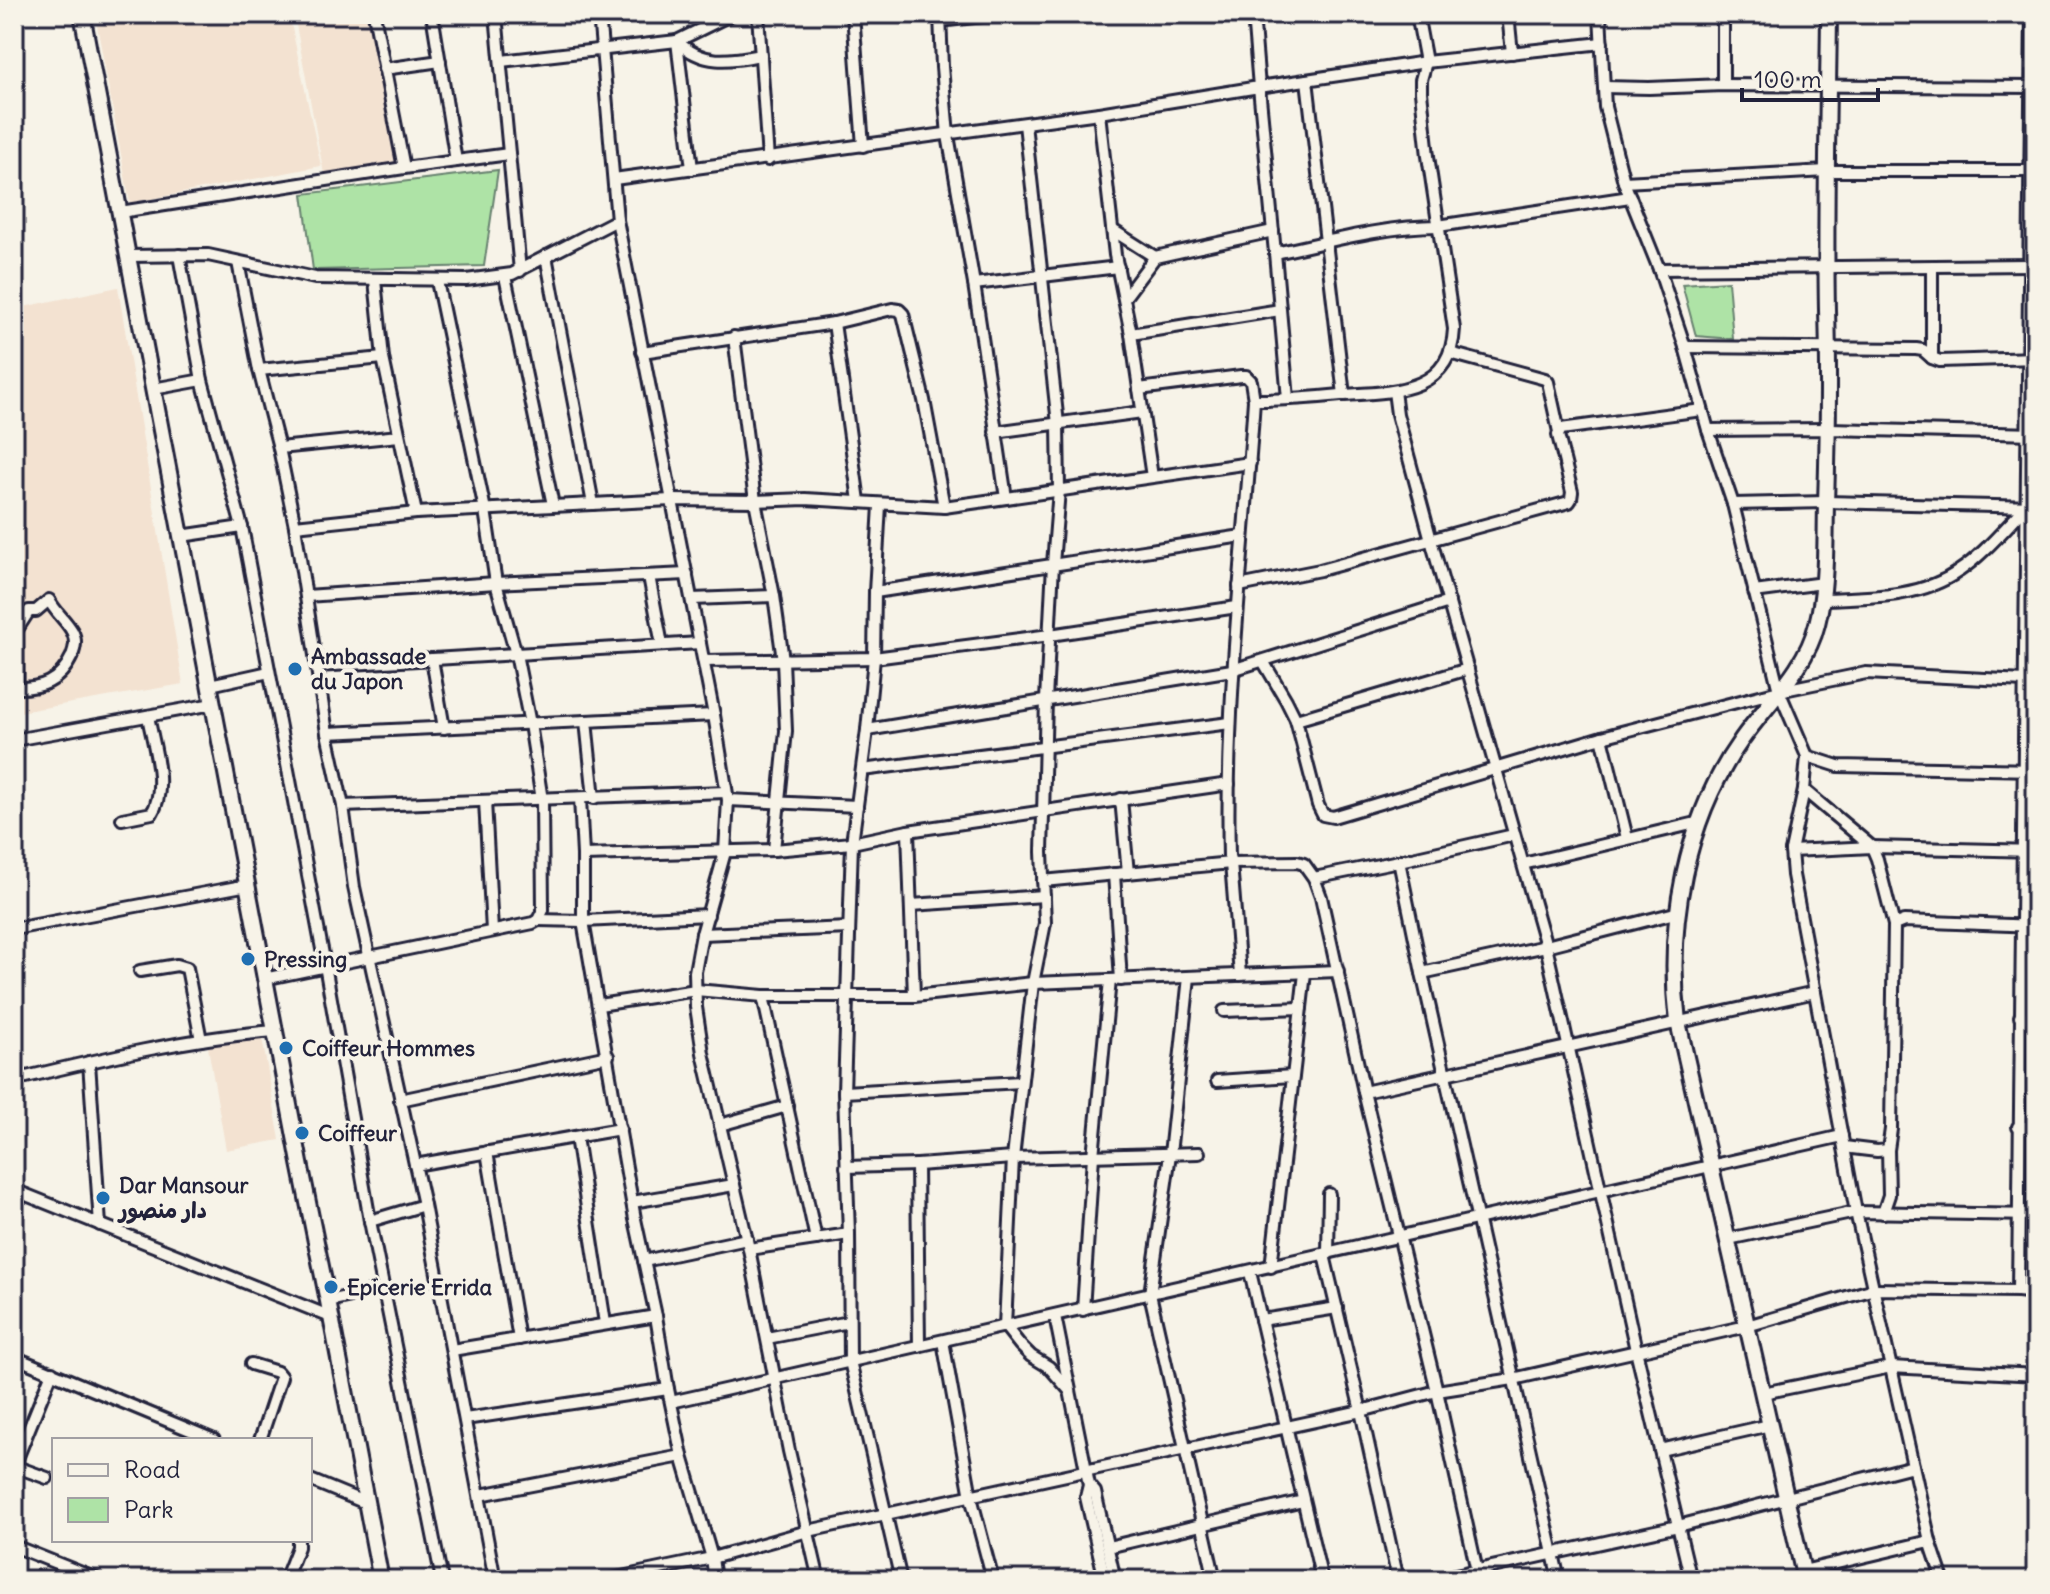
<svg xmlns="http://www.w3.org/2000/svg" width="2050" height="1594" viewBox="0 0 2050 1594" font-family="Delius,'Playpen Sans Arabic',sans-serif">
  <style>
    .built { fill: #f3e2d1 }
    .green { fill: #aee3a6; stroke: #688270; stroke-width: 2 }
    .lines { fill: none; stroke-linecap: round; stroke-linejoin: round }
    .street-casing { stroke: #22223b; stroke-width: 16 }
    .secondary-casing { stroke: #22223b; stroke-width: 20 }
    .street { stroke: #f7f3e8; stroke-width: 10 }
    .secondary { stroke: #f7f3e8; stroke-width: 14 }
    .poi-dot { fill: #1f6fb2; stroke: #f7f3e8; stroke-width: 3 }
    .labels { text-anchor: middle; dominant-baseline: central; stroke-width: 8; stroke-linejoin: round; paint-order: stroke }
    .poi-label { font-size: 22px; font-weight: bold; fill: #22223b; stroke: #f7f3e8; text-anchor: start }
  </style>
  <rect width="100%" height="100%" fill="#f7f3e8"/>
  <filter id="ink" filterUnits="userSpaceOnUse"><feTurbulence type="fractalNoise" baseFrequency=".0125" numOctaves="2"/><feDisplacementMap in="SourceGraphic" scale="16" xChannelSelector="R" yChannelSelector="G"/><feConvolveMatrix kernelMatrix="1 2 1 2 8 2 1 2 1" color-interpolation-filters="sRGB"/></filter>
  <g filter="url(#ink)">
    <g class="built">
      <polygon points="95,14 289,14 321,166 130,203"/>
      <polygon points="294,14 369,14 398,163 324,174"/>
      <polygon points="118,287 183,684 14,713 14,309"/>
      <polygon points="262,1038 280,1140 226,1150 208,1047"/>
    </g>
    <g class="green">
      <polygon points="498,170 484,266 313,270 303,194"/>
      <polygon points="1728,281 1733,339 1696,336 1682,284"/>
    </g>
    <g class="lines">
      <g class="street-casing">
        <g id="street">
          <polyline points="374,14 404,168"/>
          <polyline points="432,14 456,161"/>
          <polyline points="496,14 520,271"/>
          <polyline points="599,14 617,220 714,715 728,800 725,852 702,934 695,972 696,1007 703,1053 749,1249 789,1451 819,1580"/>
          <polyline points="758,14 768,160"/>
          <polyline points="853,14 863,146"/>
          <polyline points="940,14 942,67 948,135 974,284 1006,498"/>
          <polyline points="1253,14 1259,87 1426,62 1602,43"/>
          <polyline points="1508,14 1512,53"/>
          <polyline points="1600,14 1605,107 1624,182 1659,269 1685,347 1708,430 1733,504 1779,691 1807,756 1804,790 1791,851 1793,875 1856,1212 1930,1541 1943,1580"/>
          <polyline points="940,21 1000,14"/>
          <polyline points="677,41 692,169"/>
          <path d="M677,41C703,66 729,61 761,55"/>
          <polyline points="501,61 677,41 732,14"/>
          <polyline points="384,69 440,61"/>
          <polyline points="1307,80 1344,395"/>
          <polyline points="1723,85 1723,14"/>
          <polyline points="1604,87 1649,88 1723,85 2036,87"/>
          <polyline points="1025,124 1058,424 1059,490 1053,564 1046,700 1042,852 1045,923 1033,983 1013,1158 1005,1326 1020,1345 1031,1356 1049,1367 1070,1391"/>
          <polyline points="614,179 1099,113"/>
          <polyline points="1624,182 1827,171 2030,171"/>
          <polyline points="120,212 404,168 509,154"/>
          <polyline points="1114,231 1155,257 1273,231"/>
          <polyline points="179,255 202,380 242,527 325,965 370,1221 442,1580"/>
          <polyline points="128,256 208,255 315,278 466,280 512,274 617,220"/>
          <polyline points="546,256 593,504"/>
          <polyline points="238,262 259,370 279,448 295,526 327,733 343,806 354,887 424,1205 495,1580"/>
          <polyline points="1659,269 2029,265"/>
          <polyline points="505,276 553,505"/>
          <polyline points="375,280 383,358 416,513"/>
          <polyline points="974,284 1118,267"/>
          <polyline points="1125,297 1155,257"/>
          <polyline points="834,323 859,501"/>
          <polyline points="1131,334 1280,310"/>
          <polyline points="734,337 755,501 774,596 783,660 786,731 774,850"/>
          <polyline points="1685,347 1916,349 1923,350 1932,358 1940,361 2036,358"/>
          <polyline points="642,352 834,323 892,309 899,310 903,314 924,400 944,507"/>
          <polyline points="1450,353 1545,379 1548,382 1559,432"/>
          <polyline points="1932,358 1932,267"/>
          <polyline points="259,370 383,358"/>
          <polyline points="153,389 202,380"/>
          <path d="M1139,389L1241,376H1246L1251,381L1254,400C1244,552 1225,703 1229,856L1231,863L1297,862L1304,864L1314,878L1321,897L1364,1092L1437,1391L1479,1580"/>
          <polyline points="1394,391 1397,414 1431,540 1546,946 1636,1350 1691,1580"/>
          <path d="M1288,399L1275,253C1328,242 1384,226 1438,226L1630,197"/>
          <path d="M1254,400C1283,400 1312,398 1341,395C1391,392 1451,394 1454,329L1428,156L1421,92V80L1426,62L1417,14"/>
          <polyline points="1708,430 1829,429 2036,434"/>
          <polyline points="995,432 1142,412"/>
          <polyline points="279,448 399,436"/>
          <polyline points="1152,477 1131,334 1115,255 1099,113 1259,87 1275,253"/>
          <polyline points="1733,504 1826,502 2036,507"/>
          <polyline points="295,526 416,513 671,500 755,501 805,499 944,507 1250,463"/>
          <polyline points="181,536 242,527"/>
          <polyline points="649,576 662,645"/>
          <polyline points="1239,586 1320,570 1569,502 1571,499 1572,492 1558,435 1561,429 1702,410"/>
          <polyline points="875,592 1242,536"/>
          <polyline points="1754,592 1823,583"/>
          <polyline points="306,596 496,583 687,574"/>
          <polyline points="692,599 774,596"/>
          <path d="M1822,599C1868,597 1919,599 1959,571C1983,555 2005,528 2026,507"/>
          <polyline points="432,659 444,728"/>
          <polyline points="704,661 874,658 1050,635 1237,607"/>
          <polyline points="1263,661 1286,700 1296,720 1318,805 1323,815 1333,817 1602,737 1779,691 1866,673 2025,681"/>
          <polyline points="317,666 700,643"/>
          <polyline points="210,685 269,672"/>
          <path d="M14,688C41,689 60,682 72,656C75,648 77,640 72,631C66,620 55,612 49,600L36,611H29L16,631L17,679"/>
          <polyline points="1296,720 1468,669"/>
          <polyline points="586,721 594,798"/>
          <polyline points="867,730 1232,670 1449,602"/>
          <polyline points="327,733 714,715"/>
          <polyline points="1602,737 1627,838"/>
          <polyline points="14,740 213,704"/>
          <polyline points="1807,756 1838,766 2036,770"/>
          <polyline points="862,770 1230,723"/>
          <polyline points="1804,790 1872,847 1877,859 1894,925"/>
          <polyline points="580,798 583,855 774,850 852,843 867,730 874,658 875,592 880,505"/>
          <polyline points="1121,799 1128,873"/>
          <polyline points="728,800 857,806"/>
          <polyline points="485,801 492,931"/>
          <polyline points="343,806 726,792"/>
          <path d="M122,819L152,813C168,787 153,744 148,716"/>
          <polyline points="908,831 914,996"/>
          <polyline points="1514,835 1399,861 1422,973 1559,1580"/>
          <polyline points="1791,851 1872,847 2036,851"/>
          <polyline points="583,855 583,921 635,1219 656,1316 668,1389 682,1456 712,1558 715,1580"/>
          <polyline points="1523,864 1700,822"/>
          <polyline points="1114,874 1121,980"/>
          <polyline points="1314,878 1399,861"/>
          <polyline points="1043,881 1231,863 1240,975"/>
          <polyline points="911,905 1044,896"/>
          <polyline points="538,920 583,921 708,915"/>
          <polyline points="14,929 248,885"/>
          <polyline points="702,934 849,928"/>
          <polyline points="140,971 177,965 187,968 201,1040"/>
          <polyline points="1422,973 1546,946 1679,912"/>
          <polyline points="1189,977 1170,1154 1150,1294 1215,1580"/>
          <polyline points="264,979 533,923 538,920 543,910 542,800 530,724 516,654 496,583 485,510 437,281"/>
          <polyline points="763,996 816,1239"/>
          <polyline points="599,1005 696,990 763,996 914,996 1033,983 1338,971"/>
          <polyline points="1224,1011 1301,1008"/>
          <polyline points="2020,1017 2036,1018"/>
          <polyline points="89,1062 100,1225"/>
          <path d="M14,1080C100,1059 187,1038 275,1031"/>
          <polyline points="1217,1081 1293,1076"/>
          <polyline points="844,1092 1021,1082"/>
          <polyline points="1364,1092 1815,992"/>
          <polyline points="400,1100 608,1056"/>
          <polyline points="720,1125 787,1106"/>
          <polyline points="2018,1127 2036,1127"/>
          <polyline points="576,1137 605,1323"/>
          <polyline points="1844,1147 1877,1151 1888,1150 1891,1129 1894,925 1904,921 2036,926"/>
          <polyline points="487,1152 519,1339"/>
          <polyline points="415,1165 620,1129"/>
          <polyline points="846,1167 917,1165"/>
          <polyline points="14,1190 331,1317"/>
          <polyline points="632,1202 734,1185"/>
          <polyline points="1883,1213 1889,1195 1888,1150"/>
          <polyline points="370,1221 424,1205"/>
          <polyline points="1728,1239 1856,1212 2036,1215"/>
          <polyline points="749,1249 849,1234"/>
          <polyline points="1328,1254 1329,1194"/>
          <polyline points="1324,1255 1361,1411 1398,1580"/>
          <polyline points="644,1261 747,1239"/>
          <polyline points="1271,1267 1305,973"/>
          <polyline points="1250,1272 1322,1580"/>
          <polyline points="2018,1291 2032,14"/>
          <polyline points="328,1301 384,1289"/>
          <polyline points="1083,1310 1093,1156 1110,980"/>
          <polyline points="1055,1316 1089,1485 1095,1492 1115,1580"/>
          <polyline points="1261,1320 1337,1308"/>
          <polyline points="767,1338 849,1322"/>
          <polyline points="943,1341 971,1497 993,1580"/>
          <polyline points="919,1346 917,1165 1013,1158 1199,1153"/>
          <polyline points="452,1350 656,1316"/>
          <polyline points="14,1357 214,1440"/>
          <polyline points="251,1364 277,1372 281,1377 260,1440"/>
          <polyline points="1763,1393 1891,1367 2036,1375"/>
          <polyline points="671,1402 1842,1136"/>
          <polyline points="465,1419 668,1389"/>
          <polyline points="1660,1450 1770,1425"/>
          <polyline points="47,1478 14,1466 52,1372"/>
          <polyline points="310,1480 366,1503"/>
          <polyline points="1089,1485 1086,1497 1105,1580"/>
          <polyline points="480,1495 682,1456"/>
          <polyline points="14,1546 99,1580"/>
          <polyline points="1108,1547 1303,1501"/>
          <polyline points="1803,1571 1930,1541"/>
          <polyline points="285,1580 298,1547 298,1540"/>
          <polyline points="607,1580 712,1558 808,1531 1361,1411 1437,1391 1513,1379 1747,1326 1874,1289 2018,1291 2036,1293"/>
          <polyline points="901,1580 850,1361 849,1234 844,1092 852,843 908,831 1229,784"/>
          <polyline points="1433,1580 1678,1526 1913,1466"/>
        </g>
      </g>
      <g class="secondary-casing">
        <g id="secondary">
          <polyline points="82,14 300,1163 328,1301 381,1580"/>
          <path d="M1805,1580L1678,1022C1666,926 1685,819 1742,739C1768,702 1806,669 1817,624C1827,585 1825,543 1826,504C1828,439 1829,375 1827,310C1825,212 1828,113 1829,14"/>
        </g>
      </g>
      <use href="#street" class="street"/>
      <use href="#secondary" class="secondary"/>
    </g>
  </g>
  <g class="poi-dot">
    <circle cx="295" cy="669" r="8"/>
    <circle cx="248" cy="959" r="8"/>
    <circle cx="286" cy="1048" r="8"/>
    <circle cx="302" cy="1133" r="8"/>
    <circle cx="103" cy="1198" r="8"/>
    <circle cx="331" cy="1287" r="8"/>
  </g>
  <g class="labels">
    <g class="poi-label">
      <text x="311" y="656">Ambassade<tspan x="311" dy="25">du Japon</tspan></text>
      <text x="264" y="959">Pressing</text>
      <text x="302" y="1048">Coiffeur Hommes</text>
      <text x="318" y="1133">Coiffeur</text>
      <text x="119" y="1185">Dar Mansour<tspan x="119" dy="25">دار منصور</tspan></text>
      <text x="347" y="1287">Epicerie Errida</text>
    </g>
  </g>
  <rect width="2050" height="1594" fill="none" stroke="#f7f3e8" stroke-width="48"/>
  <rect x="24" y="24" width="2002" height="1546" fill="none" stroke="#22223b" stroke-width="3" filter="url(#ink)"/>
  <rect x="52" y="1438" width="260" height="104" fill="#f7f3e8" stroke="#a29fa3" stroke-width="2"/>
  <rect x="68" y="1464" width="40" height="12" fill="#f7f3e8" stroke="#a29fa3" stroke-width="2"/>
  <text x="124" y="1478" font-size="24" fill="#22223b">Road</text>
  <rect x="68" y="1498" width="40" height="24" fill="#aee3a6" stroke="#a29fa3" stroke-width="2"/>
  <text x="124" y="1518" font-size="24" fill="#22223b">Park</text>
  <path d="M1742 88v12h136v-12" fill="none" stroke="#22223b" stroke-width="4"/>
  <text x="1754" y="88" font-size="24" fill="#22223b" stroke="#f7f3e8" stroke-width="6" paint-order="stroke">100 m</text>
</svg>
